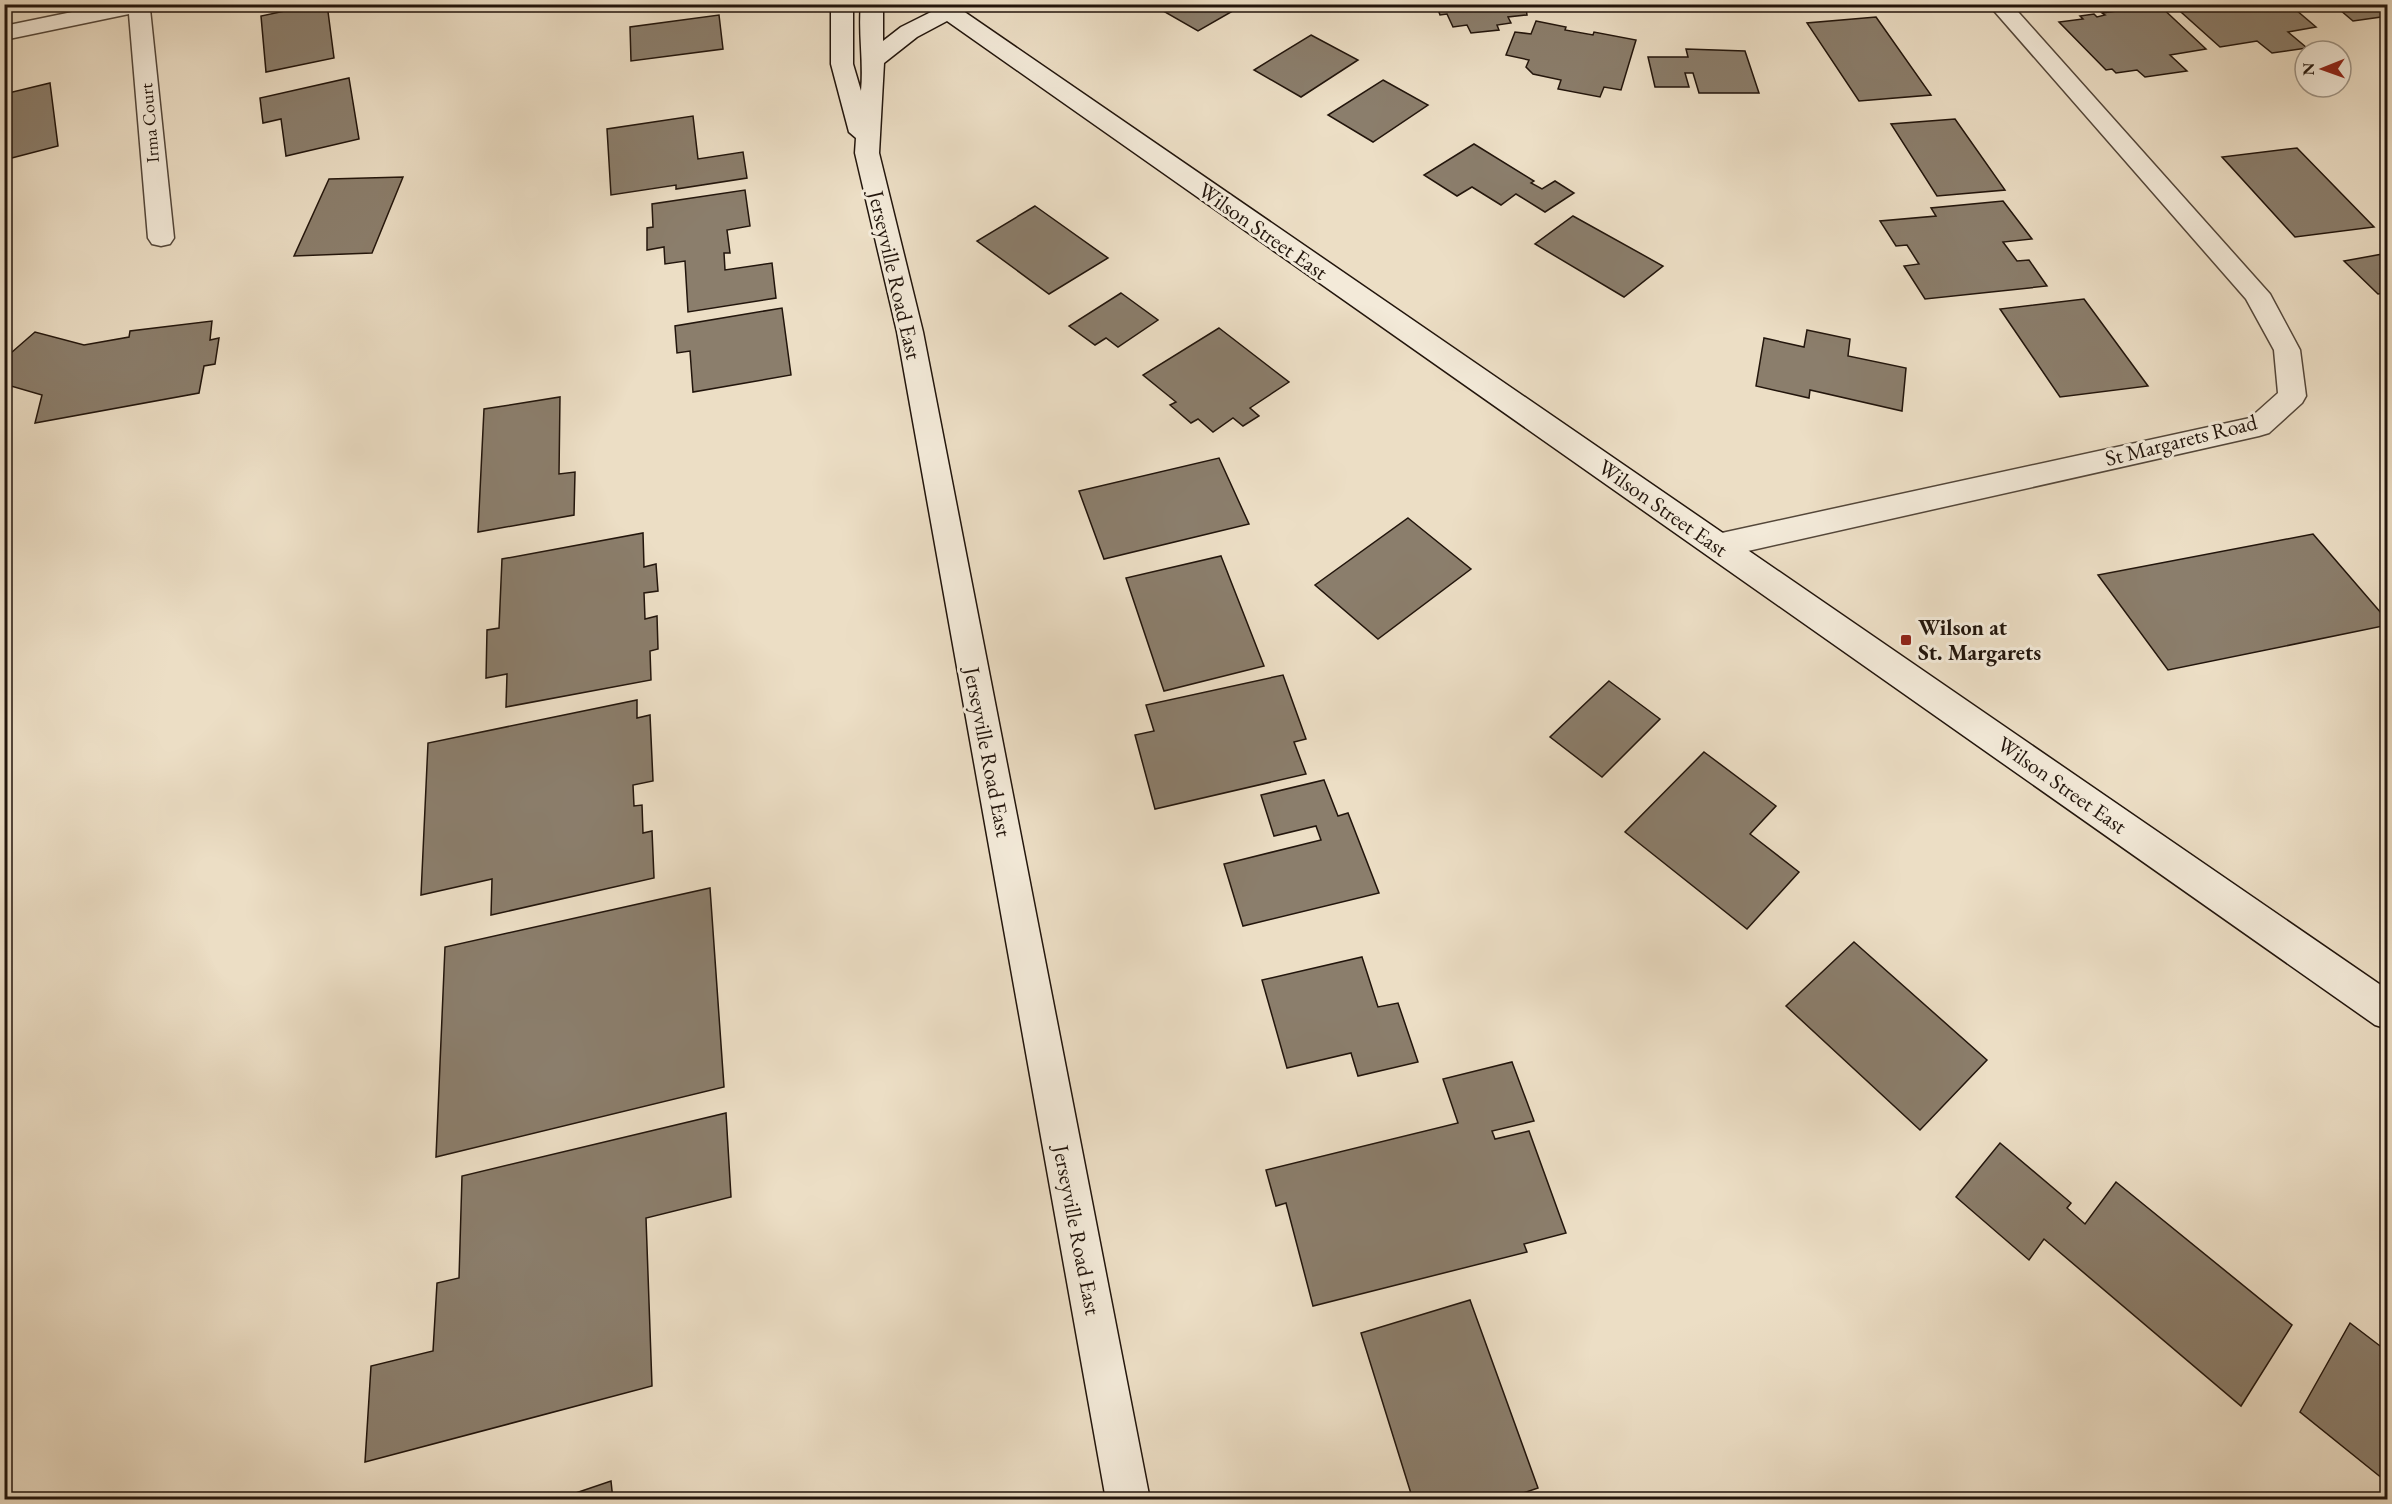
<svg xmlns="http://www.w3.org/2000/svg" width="2392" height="1504" viewBox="0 0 2392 1504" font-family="'EB Garamond',serif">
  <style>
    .building { fill: #8b7e6c; stroke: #22150c; stroke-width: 1.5 }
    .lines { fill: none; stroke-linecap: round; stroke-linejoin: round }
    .street-casing { stroke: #54473a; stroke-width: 3 }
    .secondary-casing { stroke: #22150c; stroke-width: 3 }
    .street { fill: #f3ead9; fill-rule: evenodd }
    .secondary { fill: #f3ead9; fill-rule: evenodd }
    .poi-dot { fill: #8f2418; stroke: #f3ead9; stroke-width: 2 }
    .labels { text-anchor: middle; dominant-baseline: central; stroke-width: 6; stroke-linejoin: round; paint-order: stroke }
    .far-street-label { font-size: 18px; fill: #22150c; stroke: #f3ead9 }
    .street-label { font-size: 22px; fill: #22150c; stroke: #f3ead9 }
    .poi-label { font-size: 22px; font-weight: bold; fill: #22150c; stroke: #f3ead9; text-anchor: start }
  </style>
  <rect width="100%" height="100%" fill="#ecdec5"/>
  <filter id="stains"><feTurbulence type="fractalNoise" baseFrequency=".00333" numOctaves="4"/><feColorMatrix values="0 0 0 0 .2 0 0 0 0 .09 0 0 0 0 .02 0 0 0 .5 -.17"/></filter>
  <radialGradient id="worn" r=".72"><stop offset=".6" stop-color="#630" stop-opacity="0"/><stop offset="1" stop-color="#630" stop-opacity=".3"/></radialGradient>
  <g class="building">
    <polygon points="318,4 327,4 334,58 266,72 261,16"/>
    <polygon points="1151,4 1245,4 1198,31"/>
    <polygon points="1436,4 1532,4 1533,7 1526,8 1527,15 1508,17 1511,23 1497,25 1499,30 1471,33 1467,25 1453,27 1447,14 1440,15"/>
    <polygon points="2158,4 2206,49 2170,55 2187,71 2145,77 2137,70 2116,73 2112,69 2106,70 2059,22 2083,19 2080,16 2094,14 2097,17 2105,15 2102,13 2117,11 2110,5"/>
    <polygon points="2172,4 2289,4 2316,27 2288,32 2307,48 2272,53 2257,41 2220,47"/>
    <polygon points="2333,4 2388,4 2388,16 2353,21"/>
    <polygon points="719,15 723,49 631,61 630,27"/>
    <polygon points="1876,17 1931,95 1859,101 1807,23"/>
    <polygon points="1536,21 1566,27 1565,30 1593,35 1594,32 1636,40 1621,90 1604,87 1600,97 1558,89 1561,80 1533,74 1526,67 1529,60 1506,55 1515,32 1531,34"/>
    <polygon points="1311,35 1358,60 1301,97 1254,70"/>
    <polygon points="1686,49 1745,51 1759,93 1699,93 1693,73 1685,73 1689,87 1655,87 1648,57 1688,57"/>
    <polygon points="349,78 359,139 286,156 281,119 263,123 260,98"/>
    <polygon points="1383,80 1428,105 1373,142 1328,115"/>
    <polygon points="50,83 58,146 4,160 4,94"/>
    <polygon points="693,116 698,159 743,152 747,178 676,189 676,185 611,195 607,129"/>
    <polygon points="1955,119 2005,190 1937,196 1891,124"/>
    <polygon points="1474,144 1534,181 1531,183 1542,189 1555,181 1574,193 1545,212 1516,194 1501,205 1472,187 1457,196 1424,175"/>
    <polygon points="2297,148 2374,227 2295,237 2222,157"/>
    <polygon points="403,177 372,253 294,256 329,179"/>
    <polygon points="745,190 750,226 727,230 730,253 724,253 725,270 772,263 776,298 688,312 685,261 665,264 664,247 647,250 647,228 653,227 652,204"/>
    <polygon points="2003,201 2032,239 2003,242 2017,261 2029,260 2047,286 1925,299 1904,266 1919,264 1907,245 1896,246 1880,221 1936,216 1931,208"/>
    <polygon points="1035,206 1108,258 1049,294 977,241"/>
    <polygon points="1573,216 1663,266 1624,297 1535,244"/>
    <polygon points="2388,253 2388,296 2385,293 2378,294 2344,261"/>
    <polygon points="1121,293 1158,320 1118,347 1106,338 1095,345 1069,326"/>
    <polygon points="2084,299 2148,386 2060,397 2000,309"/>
    <polygon points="782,308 791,375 693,392 690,351 677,353 675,326"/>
    <polygon points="212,321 210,340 219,338 215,364 204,366 199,393 35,423 42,395 4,384 4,359 35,332 84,345 129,337 130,331"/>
    <polygon points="1219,328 1289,382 1250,408 1259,416 1243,426 1233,418 1213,432 1198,419 1191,423 1170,405 1176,402 1143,375"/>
    <polygon points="1807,330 1850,339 1848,356 1906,368 1902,411 1810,390 1809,398 1756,386 1764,338 1804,347"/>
    <polygon points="560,397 559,474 575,472 574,515 478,532 484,409"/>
    <polygon points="1219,458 1249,524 1104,559 1079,491"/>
    <polygon points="1408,518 1471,569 1378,639 1315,585"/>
    <polygon points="643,533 644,567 656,564 658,591 644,593 645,619 657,616 658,649 650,651 651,680 506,707 507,674 486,678 487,630 499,628 502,559"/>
    <polygon points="2313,534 2388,621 2388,625 2168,670 2098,575"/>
    <polygon points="1221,556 1264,666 1164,691 1126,578"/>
    <polygon points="1283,675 1306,739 1294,742 1306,774 1155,809 1135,735 1154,731 1146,705"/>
    <polygon points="1609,681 1660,719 1602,777 1550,737"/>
    <polygon points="637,700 637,718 650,715 653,781 633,785 634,806 642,805 643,833 652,831 654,878 491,915 492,879 421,895 428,743"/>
    <polygon points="1704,752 1776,806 1750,834 1799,872 1747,929 1625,832"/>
    <polygon points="1324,780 1338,816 1348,813 1379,893 1243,926 1224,864 1321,840 1316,826 1274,836 1261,795"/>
    <polygon points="710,888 724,1087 436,1157 445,947"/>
    <polygon points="1854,942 1987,1060 1920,1130 1786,1006"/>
    <polygon points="1362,957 1378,1007 1398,1003 1418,1062 1358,1076 1351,1053 1287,1068 1262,980"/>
    <polygon points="1512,1062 1534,1121 1492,1131 1495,1139 1529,1131 1566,1233 1524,1244 1527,1252 1313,1306 1286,1203 1276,1206 1266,1170 1458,1123 1443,1079"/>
    <polygon points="726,1113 731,1197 646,1218 652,1386 365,1462 371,1366 433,1351 437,1283 459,1278 462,1176"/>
    <polygon points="2000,1143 2071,1203 2067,1208 2085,1224 2116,1182 2292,1325 2241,1406 2044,1239 2029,1260 1956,1197"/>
    <polygon points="1470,1300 1538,1488 1502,1500 1413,1500 1361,1333"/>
    <polygon points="2350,1323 2388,1352 2388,1483 2300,1412"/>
    <polygon points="611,1481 613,1500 555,1500"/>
  </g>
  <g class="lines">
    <g class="street-casing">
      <g id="street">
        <polygon points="111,4 156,4 150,9 174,238 170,244 161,246 152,244 148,238 129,14 4,40 4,26"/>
        <polygon points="1988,4 2011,4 2270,294 2300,350 2306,396 2302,403 2269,433 2259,436 1717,558 1706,554 1702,546 1706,538 1717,534 2250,418 2278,393 2274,350 2246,299"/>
      </g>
    </g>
    <g class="secondary-casing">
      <path id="secondary" d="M831,4H853V64L861,91C864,62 858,33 861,4H883V41L901,27L933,11L927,4H953L2388,990V1029L2375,1025L947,21L917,37L884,63L879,153L923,332L1150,1500H1106L897,332L855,153L856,138L849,132L831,64Z"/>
    </g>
    <use href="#street" class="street"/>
    <use href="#secondary" class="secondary"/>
  </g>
  <rect class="poi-dot" x="1900" y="634" width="12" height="12" rx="3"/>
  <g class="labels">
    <g class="far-street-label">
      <text transform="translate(149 123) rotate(-95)">Irma Court</text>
    </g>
    <g class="street-label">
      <text transform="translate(1263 231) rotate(35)">Wilson Street East</text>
      <text transform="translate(895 275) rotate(77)">Jerseyville Road East</text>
      <text transform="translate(2181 440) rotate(-14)">St Margarets Road</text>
      <text transform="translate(1663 508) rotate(35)">Wilson Street East</text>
      <text transform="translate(988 752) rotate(79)">Jerseyville Road East</text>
      <text transform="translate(2062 785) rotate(35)">Wilson Street East</text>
      <text transform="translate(1077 1230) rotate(79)">Jerseyville Road East</text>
    </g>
    <g class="poi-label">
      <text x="1918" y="627">Wilson at<tspan x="1918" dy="25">St. Margarets</tspan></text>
    </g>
  </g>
  <rect width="2392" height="1504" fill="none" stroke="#ecdec5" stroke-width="24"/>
  <rect x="6" y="6" width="2380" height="1492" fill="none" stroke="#22150c" stroke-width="3"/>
  <rect x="12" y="12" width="2368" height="1480" fill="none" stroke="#22150c" stroke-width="1.5"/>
  <g transform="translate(2323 69) rotate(269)"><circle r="28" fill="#f3ead9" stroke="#9f9587" stroke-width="1.5"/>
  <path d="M0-4.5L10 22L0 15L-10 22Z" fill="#8f2418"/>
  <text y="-9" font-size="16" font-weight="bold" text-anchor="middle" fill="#22150c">N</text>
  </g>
  <rect width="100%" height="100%" filter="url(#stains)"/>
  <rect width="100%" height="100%" fill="url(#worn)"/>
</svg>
